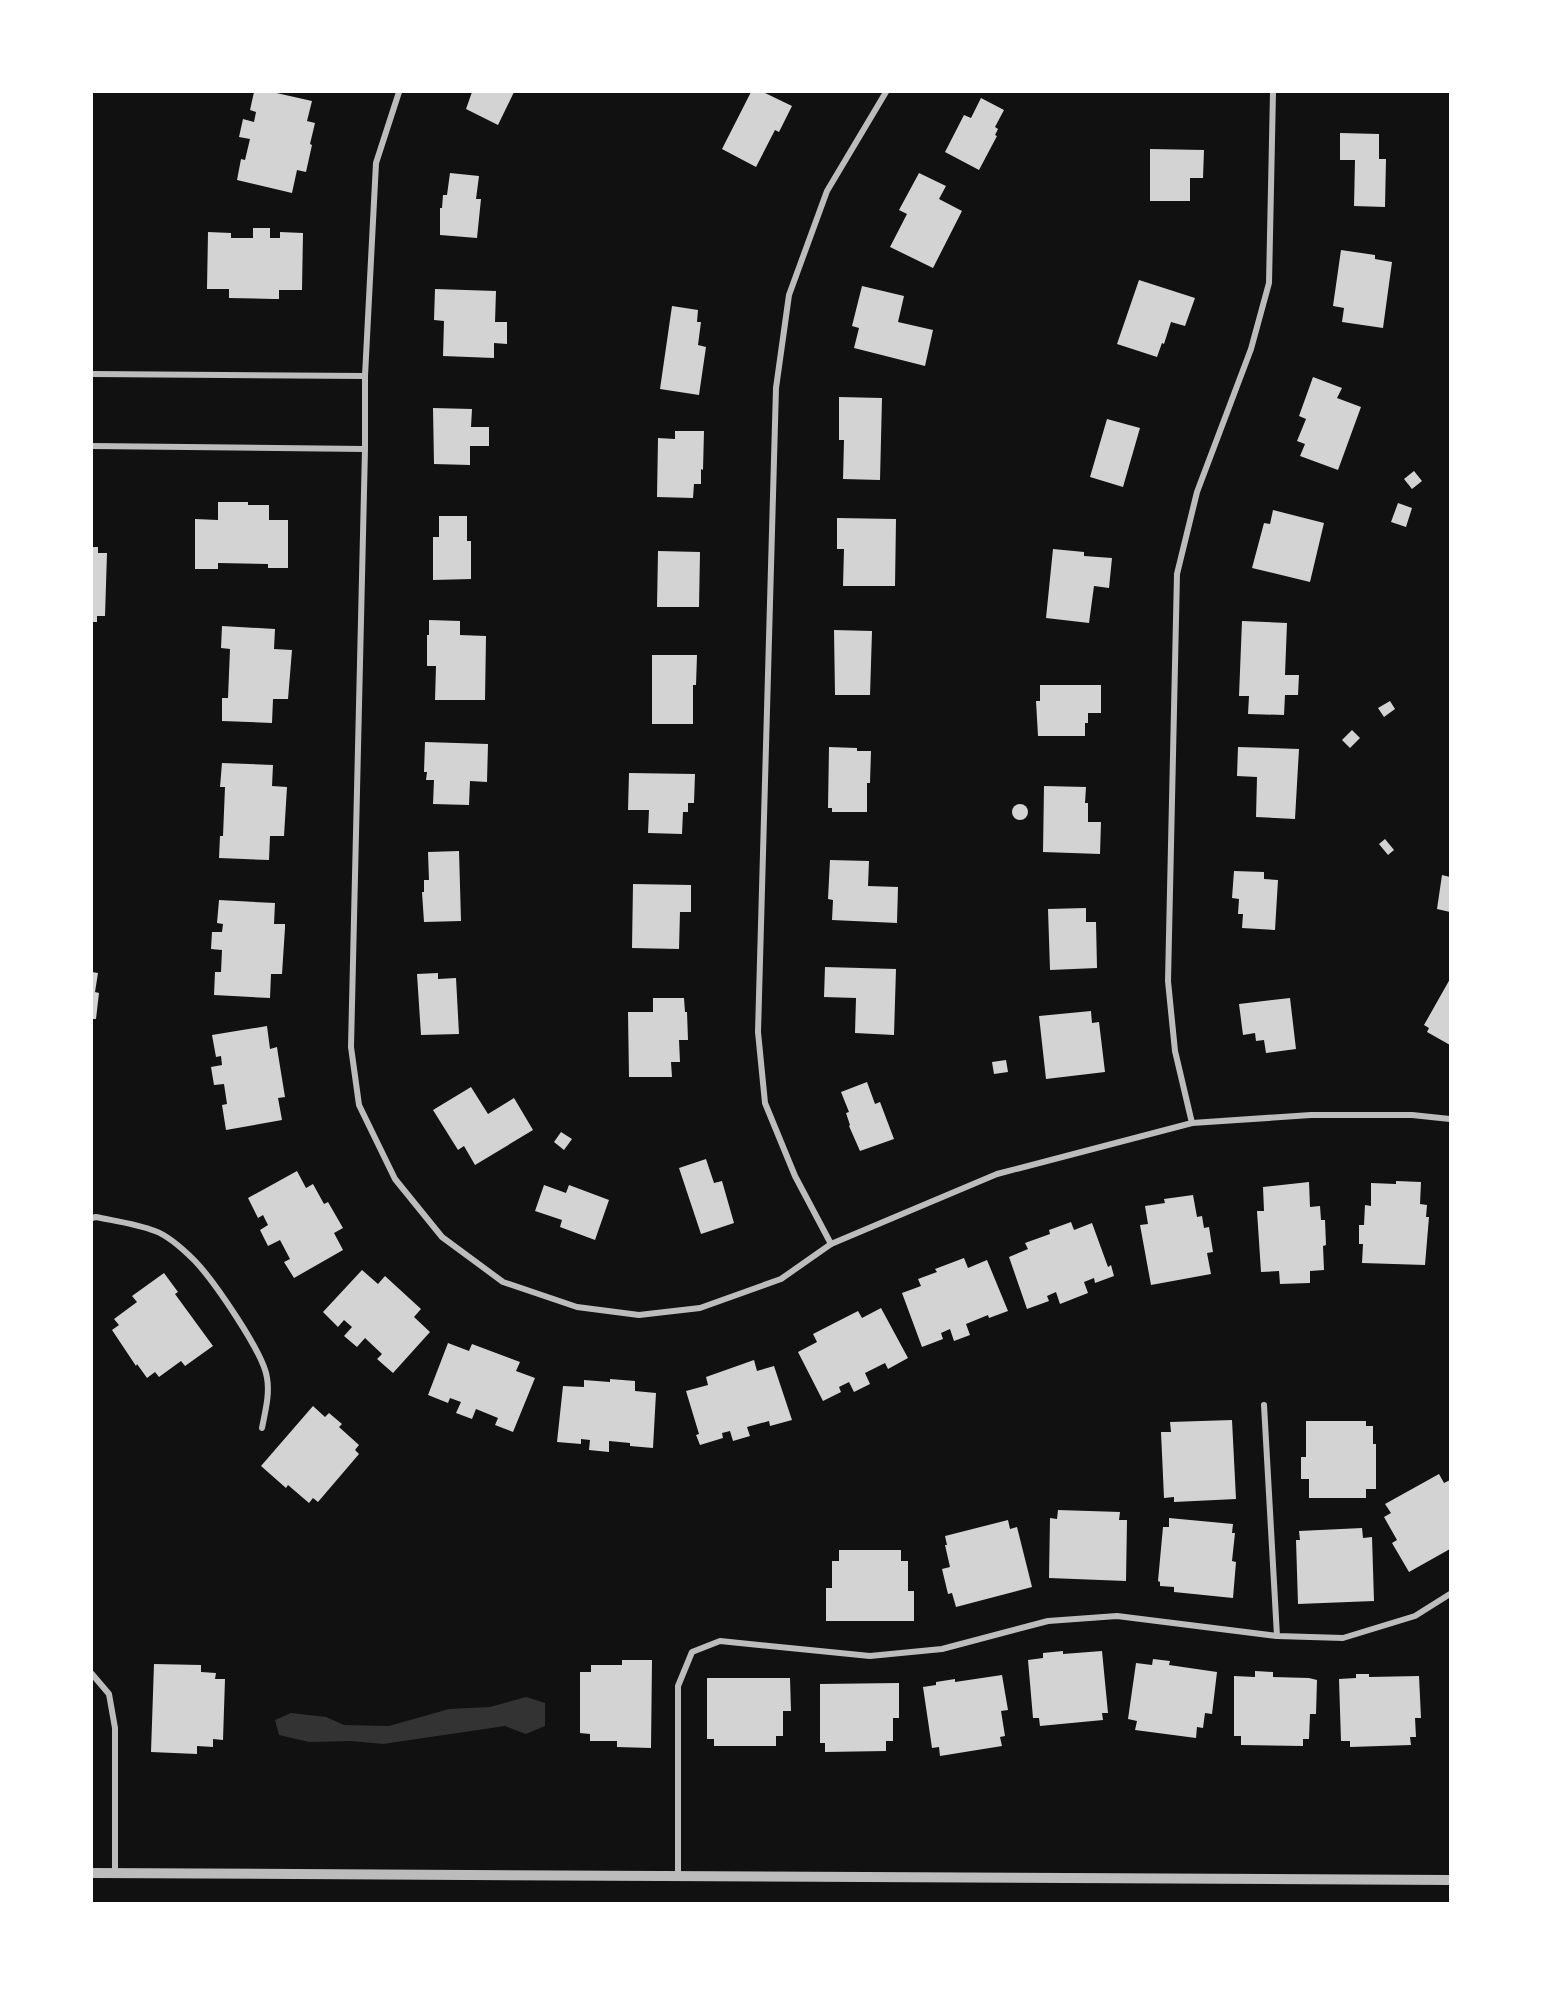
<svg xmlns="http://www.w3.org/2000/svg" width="1542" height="1995" viewBox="0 0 1542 1995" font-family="Ubuntu,sans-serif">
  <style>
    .water { fill: #333 }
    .building { fill: #d3d3d3 }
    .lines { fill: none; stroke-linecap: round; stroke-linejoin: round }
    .minor { stroke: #bcbcbc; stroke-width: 6 }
    .tertiary { stroke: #bcbcbc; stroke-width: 10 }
  </style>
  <rect width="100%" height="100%" fill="#111"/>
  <polygon class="water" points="526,1697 545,1703 545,1726 526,1734 505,1726 383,1744 351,1741 309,1742 279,1735 275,1720 291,1713 326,1717 344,1725 389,1726 449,1709 490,1707"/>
  <g class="building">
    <polygon points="254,92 272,92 312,101 307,121 315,123 310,144 312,145 306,172 297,170 292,193 237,180 241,159 245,160 250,139 239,137 243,119 254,122 256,112 250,110"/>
    <polygon points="472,92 514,92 498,125 466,109"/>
    <polygon points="751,92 763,92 792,106 779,132 775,130 756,167 722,149"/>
    <polygon points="981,98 1004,110 995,127 998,129 995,135 997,136 979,170 945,152 964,115 971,118"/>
    <polygon points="1340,133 1379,134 1379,159 1386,159 1385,207 1354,206 1355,160 1340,160"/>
    <polygon points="1150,149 1204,150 1203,178 1190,178 1190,201 1150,201"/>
    <polygon points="450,173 479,176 476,199 481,199 477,238 440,235 440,208 442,208 443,195 447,195"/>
    <polygon points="919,173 946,186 939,199 962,211 933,268 890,247 907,214 899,210"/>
    <polygon points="253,228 270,228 270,238 280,238 280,232 303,233 302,290 279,290 279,299 274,299 229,298 229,289 207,289 208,232 231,233 231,238 253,238"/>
    <polygon points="1341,250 1375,255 1375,259 1392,262 1383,328 1342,322 1344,308 1333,306"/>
    <polygon points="1139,280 1195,298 1185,326 1171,322 1164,344 1162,343 1157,357 1117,344"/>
    <polygon points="862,286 904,296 898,322 933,330 925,366 854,348 859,328 852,326"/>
    <polygon points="435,289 496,291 495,322 507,322 507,344 494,343 494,358 443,356 444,321 434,320"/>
    <polygon points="672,306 698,310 697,322 701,322 698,345 706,347 699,395 660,389"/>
    <polygon points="1313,377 1342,388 1337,398 1361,407 1338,470 1300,456 1305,444 1297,441 1306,419 1299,416"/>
    <polygon points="839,397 882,398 880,480 843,479 844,440 839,440"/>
    <polygon points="433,408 472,409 471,427 489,427 489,446 470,446 470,465 434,464"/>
    <polygon points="1107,419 1140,428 1123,487 1090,477"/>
    <polygon points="675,431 704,431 703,470 701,469 701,484 694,484 693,498 657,497 658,438 675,439"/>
    <polygon points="1414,471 1422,481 1412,489 1404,479"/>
    <polygon points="218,502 248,502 248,505 269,505 269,520 288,520 288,568 268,568 268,564 218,563 218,569 195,569 195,519 218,520"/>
    <polygon points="1398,503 1412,508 1406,527 1391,522"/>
    <polygon points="1273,510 1324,523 1310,582 1252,568 1264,523 1270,524"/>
    <polygon points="439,516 467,516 467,541 471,541 471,579 433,580 433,537 439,537"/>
    <polygon points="837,518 896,519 895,586 843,586 844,549 837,549"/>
    <polygon points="92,547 98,547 98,553 107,553 105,616 97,616 97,622 92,622"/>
    <polygon points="1053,549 1084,552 1084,556 1112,558 1109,588 1094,586 1089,623 1046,618"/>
    <polygon points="658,551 700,552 699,607 657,607"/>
    <polygon points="429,620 460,621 460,635 486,636 485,700 435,700 436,666 427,666 427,635 429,635"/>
    <polygon points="1242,621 1287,623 1285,675 1299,675 1298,695 1285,695 1284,715 1248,714 1249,696 1239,696"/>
    <polygon points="222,626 275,629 274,649 292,650 288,699 273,699 272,723 222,721 222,698 228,698 230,649 221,648"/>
    <polygon points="834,630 872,631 870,695 835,695"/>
    <polygon points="652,655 697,655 696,685 693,685 693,724 652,724"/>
    <polygon points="1040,685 1101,685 1101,713 1088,713 1088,723 1085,723 1085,736 1038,736 1036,701 1040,701"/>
    <polygon points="1390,701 1395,709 1384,717 1378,708"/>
    <polygon points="1352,730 1360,738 1350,748 1342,740"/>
    <polygon points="425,742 488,744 487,782 470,781 469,805 433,804 434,780 426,780 427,772 424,772"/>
    <polygon points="829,747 857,748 857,751 871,751 870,783 867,783 867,812 832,812 832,808 828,808"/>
    <polygon points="1238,747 1299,749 1295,819 1256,817 1257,777 1237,776"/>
    <polygon points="222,763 273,765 272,786 287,787 284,836 270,836 269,860 219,858 220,836 223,836 225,787 220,787"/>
    <polygon points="629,773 695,774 694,803 688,803 688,812 683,812 682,834 648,833 649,810 628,810"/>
    <polygon points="1044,786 1086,787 1085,803 1088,803 1088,822 1101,822 1100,854 1043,852"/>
    <circle cx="1020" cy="812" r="8"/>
    <polygon points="1385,839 1394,850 1388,855 1379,844"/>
    <polygon points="459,851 461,921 424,922 422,892 424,892 424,880 429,880 428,852"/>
    <polygon points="830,860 869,861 868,886 898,887 897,923 832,920 833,900 828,899"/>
    <polygon points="1234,871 1264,872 1264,879 1278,880 1275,930 1242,928 1243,914 1238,914 1239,899 1232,898"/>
    <polygon points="1442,875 1450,877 1450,912 1437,909"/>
    <polygon points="633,884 691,885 691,912 680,912 679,949 632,948"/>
    <polygon points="219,900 275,903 274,924 285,924 285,928 282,974 271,974 270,998 214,995 215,972 221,972 222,950 211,949 212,932 222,932 223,924 217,923"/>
    <polygon points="1086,908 1086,922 1096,922 1097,968 1050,970 1048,909"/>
    <polygon points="825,967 896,969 894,1035 855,1033 856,998 824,997"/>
    <polygon points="92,972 98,973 95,992 99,993 96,1019 92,1019"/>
    <polygon points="438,973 438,979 456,978 459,1034 421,1035 417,974"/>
    <polygon points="1450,979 1450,1045 1427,1032 1429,1028 1424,1025"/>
    <polygon points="653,998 684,998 685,1012 687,1012 688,1040 679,1040 680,1062 671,1062 672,1077 629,1077 628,1012 653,1012"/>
    <polygon points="1290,998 1296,1049 1266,1053 1264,1040 1256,1041 1255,1033 1243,1035 1239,1004"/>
    <polygon points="1091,1011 1092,1023 1099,1022 1105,1072 1046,1079 1039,1016"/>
    <polygon points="267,1026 270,1049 277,1047 278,1054 285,1097 278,1098 282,1120 226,1130 222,1105 227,1104 224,1084 214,1085 211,1067 222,1065 221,1056 216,1057 212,1035"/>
    <polygon points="1006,1060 1008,1072 994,1074 992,1062"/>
    <polygon points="867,1082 875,1104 880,1102 894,1139 860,1151 849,1126 850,1125 846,1113 849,1112 841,1092"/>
    <polygon points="471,1087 488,1114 514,1098 533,1130 475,1165 464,1146 458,1150 433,1110"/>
    <polygon points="561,1132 572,1139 564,1150 554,1142"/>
    <polygon points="706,1159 714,1183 722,1181 734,1223 701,1234 679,1168"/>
    <polygon points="297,1171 306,1188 313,1184 324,1204 328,1202 343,1228 334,1233 343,1250 294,1278 284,1262 290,1259 280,1240 268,1246 260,1230 268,1225 263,1215 258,1218 248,1198"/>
    <polygon points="1396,1181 1421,1182 1420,1204 1427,1205 1426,1217 1429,1217 1425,1265 1362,1263 1363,1244 1359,1244 1359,1225 1364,1225 1365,1205 1371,1206 1371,1183 1396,1184"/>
    <polygon points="1309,1182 1310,1207 1320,1206 1321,1220 1325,1220 1326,1245 1323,1246 1324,1270 1310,1271 1310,1283 1280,1284 1279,1271 1261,1272 1257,1211 1264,1211 1263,1187"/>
    <polygon points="544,1185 566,1193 569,1185 609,1200 595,1240 560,1227 562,1220 535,1211"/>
    <polygon points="1193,1195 1197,1217 1202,1216 1204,1228 1209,1227 1213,1252 1207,1253 1211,1274 1151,1285 1140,1225 1148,1224 1145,1206 1165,1203 1164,1199"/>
    <polygon points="1071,1222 1074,1230 1092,1223 1108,1267 1111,1265 1114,1276 1095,1283 1094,1278 1084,1282 1088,1293 1060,1304 1056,1292 1047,1296 1049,1301 1027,1309 1009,1257 1028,1249 1025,1243 1050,1234 1049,1230"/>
    <polygon points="964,1258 968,1268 987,1260 1008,1311 989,1318 988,1315 966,1324 970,1335 954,1341 950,1329 941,1333 943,1339 922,1347 902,1293 921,1286 918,1279 937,1272 935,1269"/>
    <polygon points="362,1270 378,1284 385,1276 421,1309 414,1317 430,1332 393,1373 377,1359 382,1354 365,1338 357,1347 344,1336 352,1327 344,1320 338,1327 323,1312"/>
    <polygon points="164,1273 178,1292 175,1294 213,1346 185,1366 181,1361 159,1377 155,1372 147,1378 137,1364 136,1366 112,1330 119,1325 114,1319 137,1302 132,1296"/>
    <polygon points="881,1308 908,1358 888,1369 885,1363 865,1373 870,1384 854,1392 849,1382 839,1387 841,1392 823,1401 798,1352 817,1342 813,1334 858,1311 862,1318"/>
    <polygon points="448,1343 469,1351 472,1344 520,1362 516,1371 535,1378 513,1432 495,1425 498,1418 476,1409 472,1419 456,1413 461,1402 450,1398 448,1403 428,1395"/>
    <polygon points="754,1360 757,1371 774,1366 792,1420 770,1426 769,1421 747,1427 750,1436 733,1441 730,1431 722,1433 723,1438 700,1445 696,1435 699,1434 686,1391 708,1385 706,1377"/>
    <polygon points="610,1379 635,1381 635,1391 656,1393 653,1448 630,1446 630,1443 609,1441 609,1452 589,1450 590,1440 581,1439 581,1444 557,1442 563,1386 584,1387 584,1380 610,1382"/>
    <polygon points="313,1406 325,1417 329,1413 342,1424 339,1427 359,1445 355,1450 359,1454 318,1502 313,1498 309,1503 288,1485 286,1488 261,1466"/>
    <polygon points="1232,1420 1236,1499 1174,1502 1174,1497 1164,1498 1161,1432 1171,1432 1170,1422"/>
    <polygon points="1306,1421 1366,1421 1366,1426 1373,1426 1373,1444 1376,1444 1376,1489 1366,1489 1366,1498 1309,1498 1309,1479 1301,1479 1301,1457 1306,1457"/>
    <polygon points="1439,1474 1444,1483 1450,1480 1450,1549 1409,1572 1392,1543 1397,1540 1384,1517 1391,1513 1385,1504"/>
    <polygon points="1058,1510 1120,1512 1119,1520 1127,1520 1126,1581 1049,1578 1050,1518 1057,1519"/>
    <polygon points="1169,1518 1233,1524 1232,1533 1235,1533 1232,1561 1236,1562 1233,1598 1174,1592 1174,1587 1160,1586 1160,1582 1158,1581 1163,1527 1169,1527"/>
    <polygon points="1008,1520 1010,1529 1017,1527 1032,1587 956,1607 952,1593 948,1594 942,1569 950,1567 945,1545 947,1545 945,1536"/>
    <polygon points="1362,1528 1363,1538 1372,1537 1374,1601 1298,1604 1296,1540 1300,1540 1299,1531"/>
    <polygon points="839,1550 901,1550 901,1561 908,1561 908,1591 914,1591 914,1621 826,1621 826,1588 832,1588 832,1561 839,1561"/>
    <polygon points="1063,1651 1063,1654 1102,1651 1108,1713 1102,1713 1103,1720 1040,1726 1039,1718 1033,1718 1028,1660 1043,1658 1043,1653"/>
    <polygon points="1153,1659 1170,1661 1169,1665 1217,1672 1212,1714 1205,1713 1203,1728 1197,1727 1196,1738 1135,1730 1137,1721 1128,1719 1136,1663 1152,1665"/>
    <polygon points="622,1660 652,1660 651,1748 617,1747 617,1741 590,1741 590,1734 580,1733 580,1672 591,1672 591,1665 622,1665"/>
    <polygon points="154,1664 201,1665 201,1672 216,1673 215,1679 225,1679 223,1740 213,1739 213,1747 197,1746 197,1754 151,1752"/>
    <polygon points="1255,1671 1273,1672 1273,1677 1309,1678 1317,1680 1316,1714 1310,1714 1309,1739 1303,1739 1303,1746 1241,1745 1241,1736 1234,1736 1234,1676 1255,1677"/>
    <polygon points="1356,1674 1369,1674 1369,1677 1419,1676 1421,1718 1415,1718 1416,1737 1410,1737 1411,1745 1350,1747 1350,1741 1341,1741 1339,1679 1356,1678"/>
    <polygon points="1002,1675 1008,1710 1001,1711 1005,1736 1000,1737 1002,1746 940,1756 939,1747 932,1748 923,1687 936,1685 936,1682 955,1679 955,1682"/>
    <polygon points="707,1678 790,1678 791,1711 783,1711 783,1736 776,1736 776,1746 714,1746 714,1739 707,1739"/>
    <polygon points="899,1683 899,1718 893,1718 893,1741 886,1741 886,1751 825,1752 825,1743 820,1743 820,1684"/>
  </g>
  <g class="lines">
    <g class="minor">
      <polyline points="399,92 376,163 365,376 365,449 351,1047 359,1105 395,1179 442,1237 503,1282 577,1307 639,1315 700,1308 781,1279 831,1244 997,1174 1192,1123 1311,1115 1412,1115 1450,1119"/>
      <polyline points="92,374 365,376"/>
      <polyline points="92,446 365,449"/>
      <polyline points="1192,1123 1175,1051 1168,981 1177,574 1197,492 1251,349 1269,283 1273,92"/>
      <path d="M92,1218L96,1217C115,1221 137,1224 155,1231C169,1236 184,1250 195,1261C213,1280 264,1353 267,1378C270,1394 265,1412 262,1428"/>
      <polyline points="831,1244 795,1176 765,1103 758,1032 776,388 789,295 827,191 886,92"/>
      <polyline points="1264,1405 1277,1636"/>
      <polyline points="92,1674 109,1694 115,1728 115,1873"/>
      <polyline points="678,1876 678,1686 692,1652 720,1641 870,1656 942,1649 1048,1621 1117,1616 1277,1636 1343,1638 1415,1616 1450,1594"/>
    </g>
    <polyline class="tertiary" points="92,1873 1450,1880"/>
  </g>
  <rect width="1542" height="1995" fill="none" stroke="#ffffff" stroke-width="186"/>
</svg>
